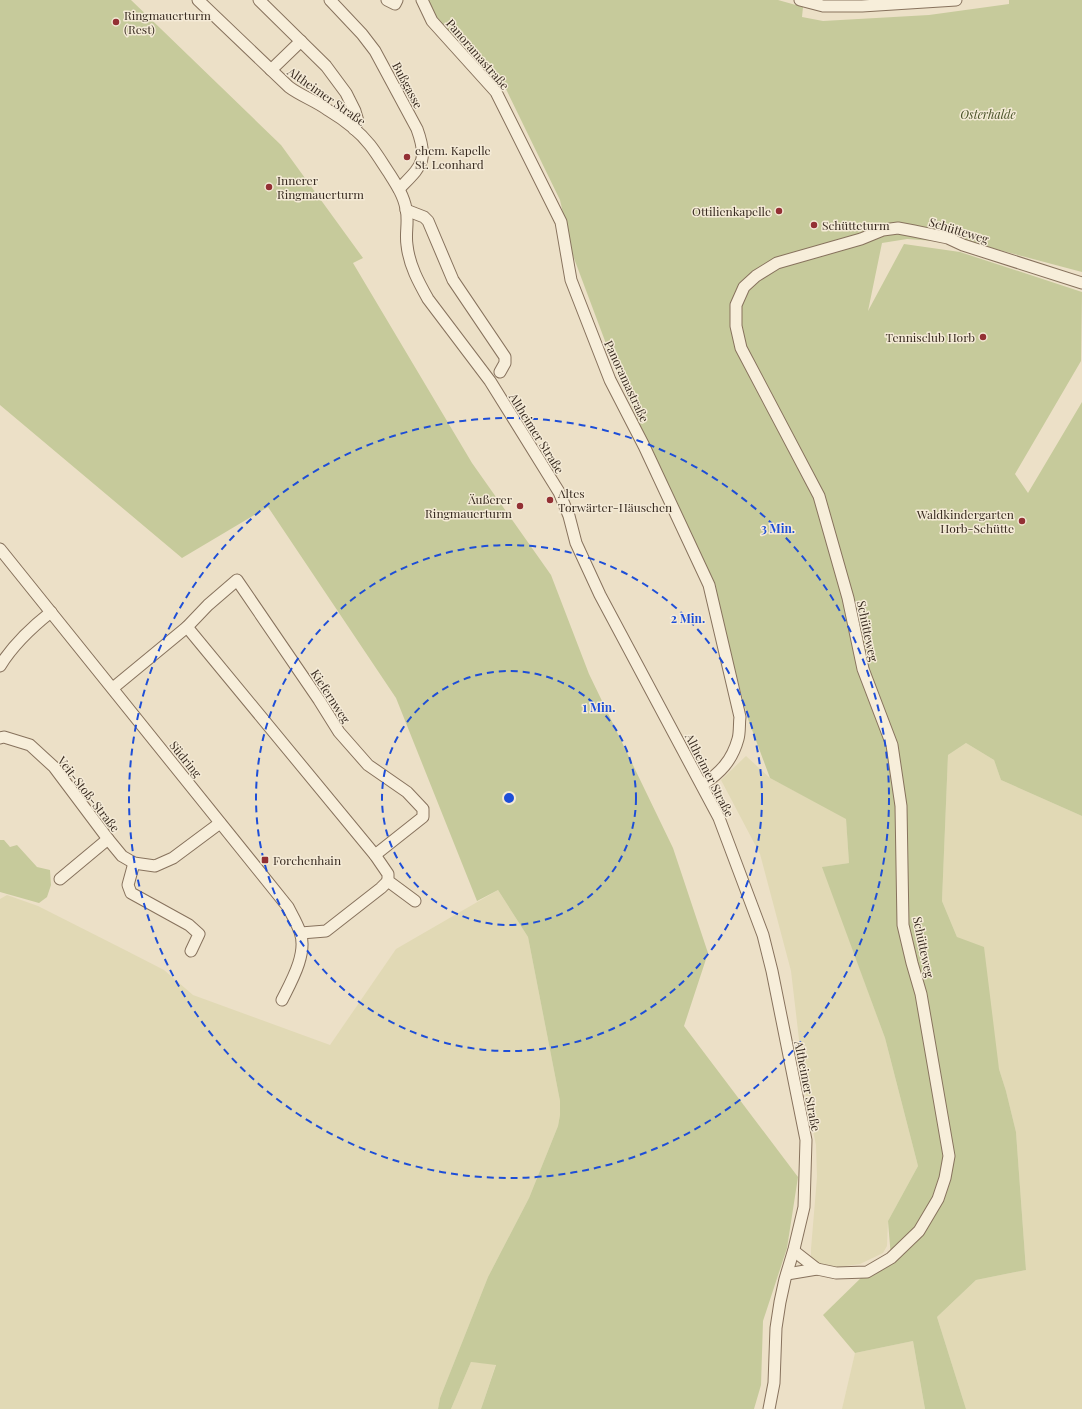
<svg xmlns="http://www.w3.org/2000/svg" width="1082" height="1409" viewBox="0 0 1082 1409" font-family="'Playfair Display',serif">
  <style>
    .farmland { fill: #e1d9b5 }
    .green { fill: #c6ca9b }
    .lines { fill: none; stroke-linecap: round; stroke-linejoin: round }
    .minor-casing { stroke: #87725d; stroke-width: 13 }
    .minor { stroke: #f7eeda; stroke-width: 11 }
    .ring { fill: none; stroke: #1d4ed8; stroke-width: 2; stroke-dasharray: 7 5 }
    .poi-dot { fill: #933034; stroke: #f4ead6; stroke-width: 1.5 }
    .labels { text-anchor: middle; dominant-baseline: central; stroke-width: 3; stroke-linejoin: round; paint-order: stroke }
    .poi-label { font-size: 12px; fill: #382b20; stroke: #f4ead6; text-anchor: start }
    .street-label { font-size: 12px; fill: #382b20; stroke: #f4ead6 }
    .park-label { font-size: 12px; font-style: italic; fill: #4a5328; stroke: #f4ead6 }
    .centre { fill: #1d4ed8; stroke: #f4ead6; stroke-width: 2 }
    .ring-label { font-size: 12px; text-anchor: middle; font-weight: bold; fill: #1d4ed8; stroke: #f4ead6; stroke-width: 3; stroke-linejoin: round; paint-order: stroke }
  </style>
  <rect width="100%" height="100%" fill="#ece0c7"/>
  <g class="farmland">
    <polygon points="966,743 994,760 1001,780 1082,816 1082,1409 966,1409 937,1317 976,1280 1026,1270 1016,1132 1006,1091 957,937 942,901 948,755"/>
    <polygon points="746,756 770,778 846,818 849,863 823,867 885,1038 918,1166 888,1221 887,1246 883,1253 860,1264 832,1268 811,1264 811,1249 817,1177 816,1145 806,1099 791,971 760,854 721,780"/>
    <polygon points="498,890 528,937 560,1101 560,1115 558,1126 529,1198 488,1277 440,1398 438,1409 0,1409 0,899 7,895 38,906 127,951 164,970 193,995 330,1045 396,949"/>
    <polygon points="913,1341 925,1409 842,1409 855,1353"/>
    <polygon points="471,1362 496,1364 481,1409 451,1409"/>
  </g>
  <g class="green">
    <polygon points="0,0 131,0 281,145 363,258 353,263 472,463 551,575 589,674 673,848 708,953 684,1026 798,1177 787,1248 763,1321 761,1385 754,1409 481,1409 496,1365 471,1362 451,1409 438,1409 440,1398 488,1277 529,1198 558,1126 560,1115 560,1101 528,937 498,890 477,901 396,698 268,507 182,558 0,405"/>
    <polygon points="429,0 778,0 803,7 802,17 823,21 929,15 1009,4 1009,0 1082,0 1082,272 977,244 907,239 882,243 868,311 904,244 960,252 1082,292 1081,361 1015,474 1028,493 1082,402 1082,816 1001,780 994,760 966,743 948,755 942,901 957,937 984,947 999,1069 1006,1091 1016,1132 1026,1270 976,1280 937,1317 966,1409 925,1409 913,1341 855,1353 823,1315 867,1272 891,1258 888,1221 918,1166 885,1038 822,867 849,863 846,819 770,778 748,719 712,582 620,381 572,253 560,200 505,87 444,28 435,17"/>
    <polygon points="0,840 4,840 10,847 17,845 37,867 50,870 51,885 47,897 39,903 0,892"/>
  </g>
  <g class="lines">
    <g class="minor-casing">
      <g id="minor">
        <path d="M198,0L289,87C301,96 316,101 328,110C343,119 359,131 370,145C377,154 383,164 389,173C396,184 404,196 406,209C409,221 405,233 407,245C409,265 419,283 428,299L490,381L559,492L569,516L576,543L600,595L719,818L763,935L772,971L806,1140L804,1207L794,1249L785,1279L780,1302L776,1328L774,1383L769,1409"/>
        <polyline points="259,0 326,66 346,93 355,111 358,121 354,129"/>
        <path d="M330,0L362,34L375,51L417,129C429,162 421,166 399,189"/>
        <polyline points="387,0 395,4 397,0"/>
        <path d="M422,0L432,21L496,92L561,222L571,280L610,380L644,446L709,585L740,717C739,724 740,732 738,739C732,761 720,773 702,785"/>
        <polyline points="800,0 823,6 862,6 956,0"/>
        <polyline points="271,70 301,41"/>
        <polyline points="406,210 424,217 428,221 453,280 505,357 505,363 500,372"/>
        <path d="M0,549L288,907C292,915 297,923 300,932C308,953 291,982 282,1000"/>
        <polyline points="187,627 208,605 237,580 319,700 339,732 368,765 407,792 423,809 423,817 375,855"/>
        <path d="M0,666C13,645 32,627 51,612"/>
        <polyline points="113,688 187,627 375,855 388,874 388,881 415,901"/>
        <polyline points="0,738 4,737 30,745 54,767 108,839 122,856 134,863 155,866 173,858 220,823"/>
        <polyline points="134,863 128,885 131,893 189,925 199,934 191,951"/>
        <polyline points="60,879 108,839"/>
        <polyline points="301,933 326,931 381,888 388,881"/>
        <polyline points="794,1251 817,1269"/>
        <polyline points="787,1274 817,1269 836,1273 867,1272 891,1258 919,1231 938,1199 945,1178 949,1156 921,994 912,963 903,925 901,806 892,745 863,669 848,598 819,496 741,348 736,326 736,305 744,287 756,276 777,263 861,239 883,230 898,228 914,231 948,238 963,245 1082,283"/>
      </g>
    </g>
    <use href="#minor" class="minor"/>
  </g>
  <g class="ring">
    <circle cx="509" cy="798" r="127"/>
    <circle cx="509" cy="798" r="253"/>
    <circle cx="509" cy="798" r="380"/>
  </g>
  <g class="poi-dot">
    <circle cx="116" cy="22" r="4"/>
    <circle cx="407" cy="157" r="4"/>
    <circle cx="269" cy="187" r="4"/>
    <circle cx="779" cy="211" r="4"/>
    <circle cx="814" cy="225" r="4"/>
    <circle cx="983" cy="337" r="4"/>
    <circle cx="550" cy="500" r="4"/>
    <circle cx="520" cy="506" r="4"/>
    <circle cx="1022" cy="521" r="4"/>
    <rect x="261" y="856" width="8" height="8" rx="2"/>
  </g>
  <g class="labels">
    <g class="poi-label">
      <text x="124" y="15">Ringmauerturm<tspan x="124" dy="14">(Rest)</tspan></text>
      <text x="415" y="150">ehem. Kapelle<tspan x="415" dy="14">St. Leonhard</tspan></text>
      <text x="277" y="180">Innerer<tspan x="277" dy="14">Ringmauerturm</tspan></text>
      <text x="771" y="211" text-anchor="end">Ottilienkapelle</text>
      <text x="822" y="225">Schütteturm</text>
      <text x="975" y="337" text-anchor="end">Tennisclub Horb</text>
      <text x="558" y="493">Altes<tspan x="558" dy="14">Torwärter-Häuschen</tspan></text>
      <text x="512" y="499" text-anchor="end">Äußerer<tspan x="512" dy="14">Ringmauerturm</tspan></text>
      <text x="1014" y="514" text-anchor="end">Waldkindergarten<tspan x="1014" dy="14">Horb-Schütte</tspan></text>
      <text x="273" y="860">Forchenhain</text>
    </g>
    <g class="street-label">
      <text transform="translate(478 54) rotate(49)">Panoramastraße</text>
      <text transform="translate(408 85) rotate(62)">Bußgasse</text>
      <text transform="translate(327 96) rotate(35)">Altheimer Straße</text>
      <text transform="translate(959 230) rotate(17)">Schütteweg</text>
      <text transform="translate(627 381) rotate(65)">Panoramastraße</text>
      <text transform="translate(537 433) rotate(58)">Altheimer Straße</text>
      <text transform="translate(868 631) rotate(78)">Schütteweg</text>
      <text transform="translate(331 696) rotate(57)">Kiefernweg</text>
      <text transform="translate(186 759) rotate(51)">Südring</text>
      <text transform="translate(710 775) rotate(63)">Altheimer Straße</text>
      <text transform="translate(89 794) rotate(52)">Veit-Stoß-Straße</text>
      <text transform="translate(924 947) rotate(78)">Schütteweg</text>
      <text transform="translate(808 1086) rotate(79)">Altheimer Straße</text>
    </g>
    <g class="park-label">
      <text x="988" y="114">Osterhalde</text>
    </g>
  </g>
  <circle cx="509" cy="798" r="6" class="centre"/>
  <g class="ring-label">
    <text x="778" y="533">3 Min.</text>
    <text x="688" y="623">2 Min.</text>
    <text x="599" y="712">1 Min.</text>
  </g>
</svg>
